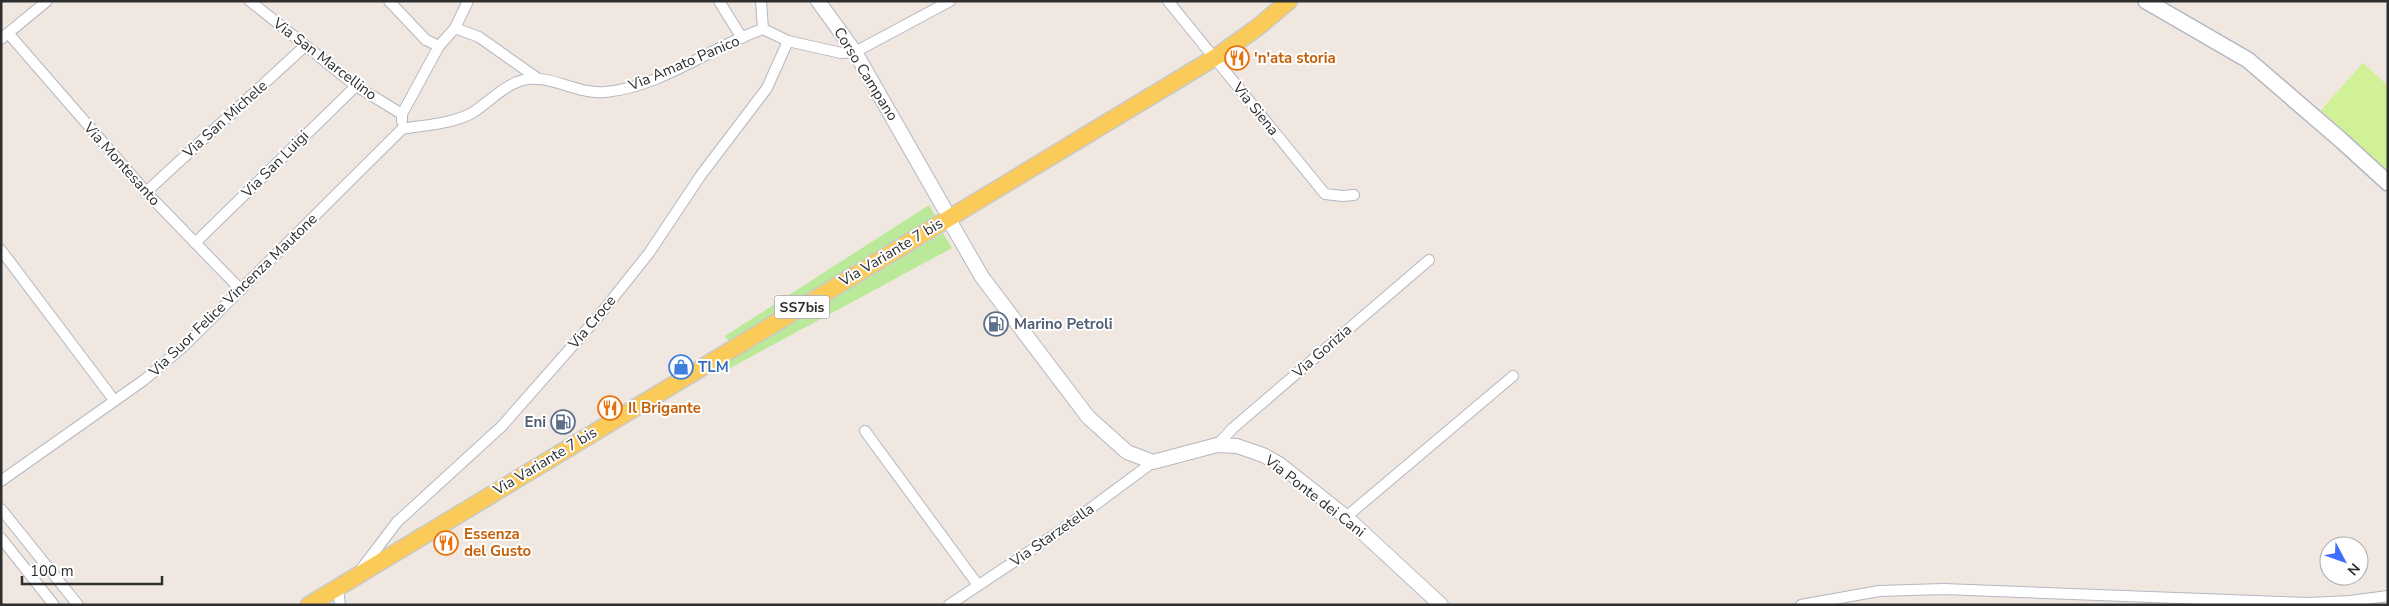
<svg xmlns="http://www.w3.org/2000/svg" width="2389" height="606" viewBox="0 0 2389 606" font-family="'Nunito Sans',sans-serif">
  <style>
    .green { fill: #bae999 }
    .pitch { fill: #d0f195 }
    .lines { fill: none; stroke-linecap: round; stroke-linejoin: round }
    .minor-casing { stroke: #b4b7c2; stroke-width: 12 }
    .tertiary-casing { stroke: #b4b7c2; stroke-width: 16 }
    .secondary-casing { stroke: #b4b7c2; stroke-width: 18 }
    .primary-casing { stroke: #c9c9c9; stroke-width: 19 }
    .minor { stroke: #fff; stroke-width: 10 }
    .tertiary { stroke: #fff; stroke-width: 14 }
    .secondary { stroke: #fff; stroke-width: 15 }
    .primary { stroke: #fbcb5a; stroke-width: 16 }
    .labels { text-anchor: middle; dominant-baseline: central; stroke-width: 4; stroke-linejoin: round; paint-order: stroke }
    .shield { fill: #fff; stroke: #6d6d6d; stroke-width: 1 }
    .shield-label { font-size: 14px; font-weight: bold; fill: #2e2e2e }
    .food-label { font-size: 15px; font-weight: bold; fill: #c56008; stroke: #fff; text-anchor: start }
    .street-label { font-size: 15px; fill: #2e2e2e; stroke: #fff }
    .service-label { font-size: 15px; font-weight: bold; fill: #4e5e75; stroke: #fff; text-anchor: start }
    .shop-label { font-size: 15px; font-weight: bold; fill: #366cbe; stroke: #fff; text-anchor: start }
  </style>
  <rect width="100%" height="100%" fill="#f0e8e0"/>
  <g class="green">
    <polygon points="929,205 936,217 730,343 725,336"/>
    <polygon points="943,233 952,248 721,373 717,368"/>
  </g>
  <polygon class="pitch" points="2363,63 2388,86 2388,171 2321,110"/>
  <g class="lines">
    <g class="minor-casing">
      <g id="minor">
        <polyline points="250,1 356,86 402,114"/>
        <polyline points="389,1 426,40 439,46"/>
        <polyline points="719,1 742,38"/>
        <polyline points="761,1 763,29"/>
        <polyline points="1168,1 1325,194 1343,196 1354,195"/>
        <polyline points="455,28 479,37 537,78"/>
        <polyline points="8,33 146,192 241,290"/>
        <polyline points="1,39 47,1"/>
        <polyline points="402,121 402,114 439,46 455,28 468,1"/>
        <path d="M402,129C424,125 452,124 472,113C488,103 504,85 523,80C549,73 577,95 605,92C662,87 710,47 763,29L788,41L841,53L855,52L950,1"/>
        <polyline points="146,192 305,46"/>
        <polyline points="195,243 356,86"/>
        <polyline points="1,250 114,400"/>
        <polyline points="865,431 978,585"/>
        <polyline points="1217,445 1233,428 1429,260"/>
        <polyline points="1,481 144,380 183,347 402,129"/>
        <polyline points="1,509 78,605"/>
        <polyline points="1346,517 1513,376"/>
        <polyline points="1,538 54,605"/>
        <polyline points="362,568 397,522 502,426 598,317 649,253 701,175 767,88 788,41"/>
        <polyline points="338,588 340,605"/>
        <polyline points="949,605 1060,531 1153,462"/>
        <polyline points="1801,605 1879,591 1944,589 2308,603 2350,601 2388,596"/>
      </g>
    </g>
    <g class="tertiary-casing">
      <g id="tertiary">
        <polyline points="818,1 855,52 944,208"/>
        <polyline points="952,225 982,277 1088,417 1127,452 1153,462 1217,445 1237,446 1263,455 1279,464 1346,517 1441,605"/>
      </g>
    </g>
    <g class="secondary-casing">
      <polyline id="secondary" points="2146,1 2248,60 2342,141 2388,183"/>
    </g>
    <g class="primary-casing">
      <polyline id="primary" points="309,605 1219,55 1258,27 1289,1"/>
    </g>
    <use href="#minor" class="minor"/>
    <use href="#tertiary" class="tertiary"/>
    <use href="#secondary" class="secondary"/>
    <use href="#primary" class="primary"/>
  </g>
  <defs>
    <g id="restaurant-ring" transform="scale(1.25)"><circle r="9.5" fill="#fff" stroke="#e8710a" stroke-width="1.5"/><path d="M-5-6h1v4h1v-4h1v4h1v-4h1v5L-1.5 .5V6h-2V.5L-5-1ZM5-6V6H3V1.5H1.5Q1.5-4 5-6Z" fill="#e8710a"/></g>
    <g id="fuel-ring" transform="scale(1.25)"><circle r="9.5" fill="#fff" stroke="#5c6f8a" stroke-width="1.5"/><path d="M-5.5-6h7V0h2V4h1.3V-2.5L3-4.5l.8-.8L6-3V5H2.5V1h-1V6h-7ZM-4.2-4.7v3.2H.2V-4.7Z" fill="#5c6f8a"/></g>
    <g id="shop-ring" transform="scale(1.25)"><circle r="9.5" fill="#fff" stroke="#3f7fe0" stroke-width="1.5"/><path d="M-5-2.5h2.3a2.7 3.5 0 0 1 5.4 0H5L5.5 6h-11ZM-1.5-2.5h3a1.5 2.3 0 0 0-3 0Z" fill="#3f7fe0"/></g>
  </defs>
  <g fill-rule="evenodd">
    <use href="#restaurant-ring" x="1237" y="58"/>
    <use href="#fuel-ring" x="996" y="324"/>
    <use href="#shop-ring" x="681" y="367"/>
    <use href="#restaurant-ring" x="610" y="408"/>
    <use href="#fuel-ring" x="563" y="422"/>
    <use href="#restaurant-ring" x="446" y="543"/>
  </g>
  <g class="labels">
    <rect class="shield" x="774.5" y="295.5" width="55" height="23" rx="4"/>
    <g class="shield-label">
      <text x="802" y="307">SS7bis</text>
    </g>
    <g class="food-label">
      <text x="1254" y="58">'n'ata storia</text>
      <text x="628" y="408">Il Brigante</text>
      <text x="464" y="534">Essenza<tspan x="464" dy="17">del Gusto</tspan></text>
    </g>
    <g class="street-label">
      <text transform="translate(325 59) rotate(37)">Via San Marcellino</text>
      <text transform="translate(684 63) rotate(-23)">Via Amato Panico</text>
      <text transform="translate(866 74) rotate(58)">Corso Campano</text>
      <text transform="translate(1256 109) rotate(51)">Via Siena</text>
      <text transform="translate(225 119) rotate(-42)">Via San Michele</text>
      <text transform="translate(122 164) rotate(48)">Via Montesanto</text>
      <text transform="translate(275 164) rotate(-45)">Via San Luigi</text>
      <text transform="translate(891 252) rotate(-31)">Via Variante 7 bis</text>
      <text transform="translate(233 295) rotate(-44)">Via Suor Felice Vincenza Mautone</text>
      <text transform="translate(592 322) rotate(-50)">Via Croce</text>
      <text transform="translate(1322 351) rotate(-41)">Via Gorizia</text>
      <text transform="translate(545 461) rotate(-31)">Via Variante 7 bis</text>
      <text transform="translate(1315 496) rotate(38)">Via Ponte dei Cani</text>
      <text transform="translate(1052 535) rotate(-35)">Via Starzetella</text>
    </g>
    <g class="service-label">
      <text x="1014" y="324">Marino Petroli</text>
      <text x="546" y="422" text-anchor="end">Eni</text>
    </g>
    <g class="shop-label">
      <text x="698" y="367">TLM</text>
    </g>
  </g>
  <rect width="2389" height="606" fill="none" stroke="#2e2e2e" stroke-width="5"/>
  <g transform="translate(2344 561) rotate(131)"><circle r="24" fill="#ffffff" stroke="#ababab"/>
  <path d="M0-4L9 19L0 12L-9 19Z" fill="#3e6eff"/>
  <text y="-8" font-size="14" font-weight="bold" text-anchor="middle" fill="#2e2e2e">N</text>
  </g>
  <path d="M22 576v8h140v-8" fill="none" stroke="#2e2e2e" stroke-width="2.5"/>
  <text x="30" y="576" font-size="15" fill="#2e2e2e" stroke="#ffffff" stroke-width="4" paint-order="stroke">100 m</text>
</svg>
